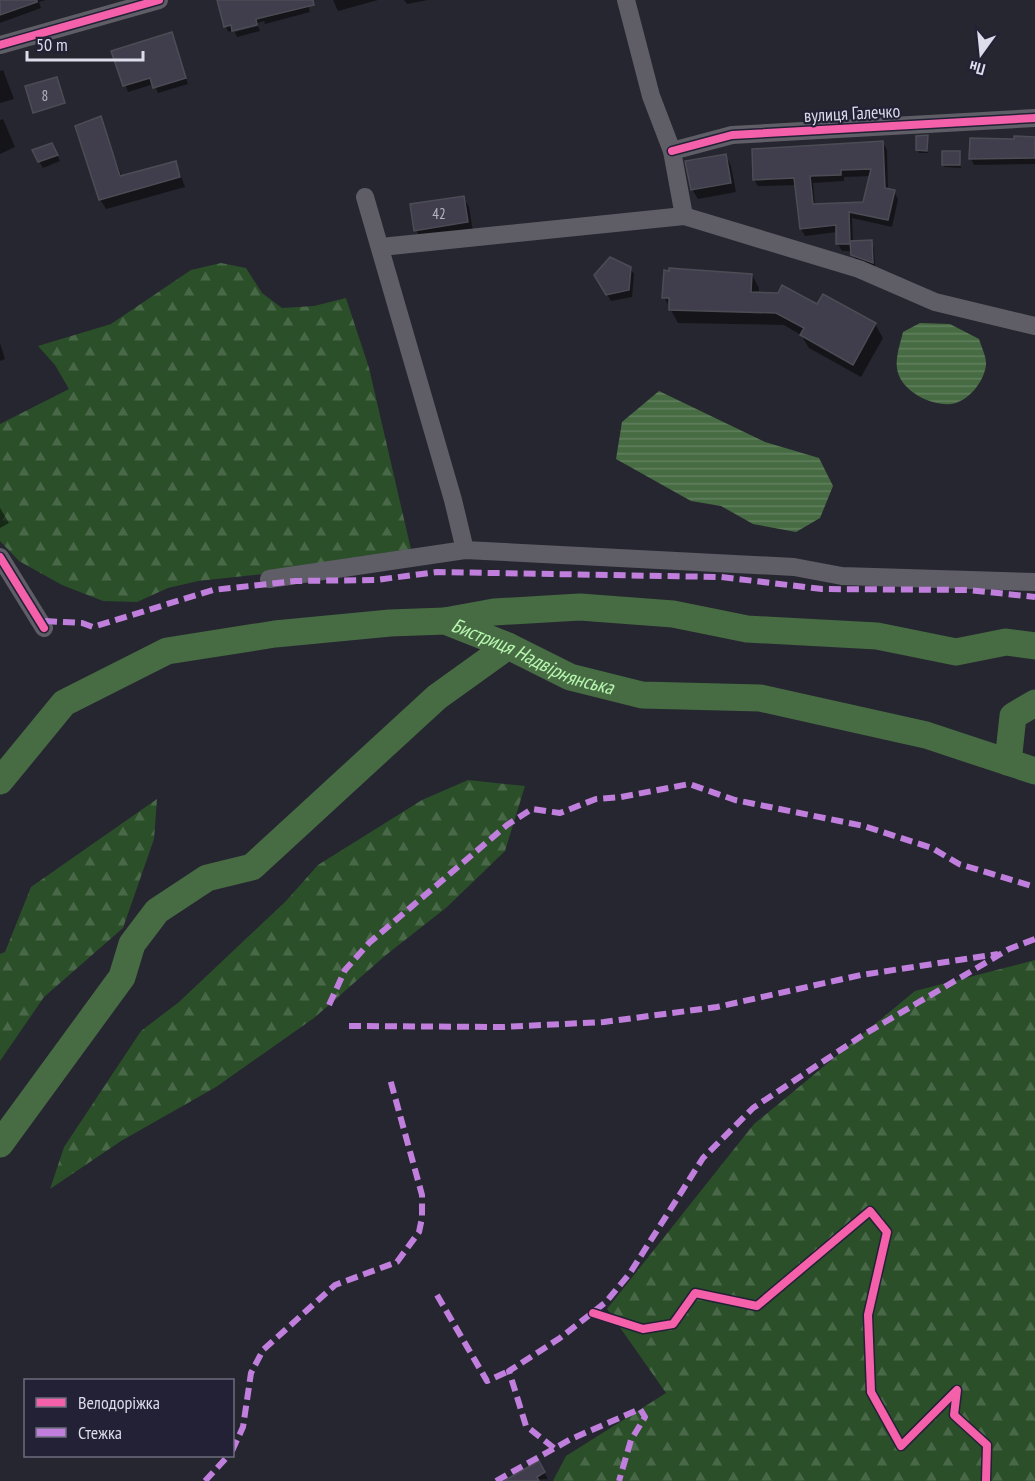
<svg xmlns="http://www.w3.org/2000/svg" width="1035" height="1481" viewBox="0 0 1035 1481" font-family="'PT Sans Narrow',sans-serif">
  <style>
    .forest { fill: url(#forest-firs) }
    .water { fill: url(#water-rules) }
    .shadow { fill: #0007; fill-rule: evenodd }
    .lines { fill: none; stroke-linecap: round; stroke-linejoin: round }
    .river { stroke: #476c43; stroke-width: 27 }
    .building { fill: #403e4d; stroke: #4c4c55; stroke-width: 1.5; fill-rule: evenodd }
    .minor { stroke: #5f5e67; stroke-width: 18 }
    .quiet { stroke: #c07fdc; stroke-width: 6; stroke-dasharray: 12 6; stroke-linecap: butt }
    .cycleway-casing { stroke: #232135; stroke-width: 11 }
    .cycleway { stroke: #f560ab; stroke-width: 8 }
    .labels { text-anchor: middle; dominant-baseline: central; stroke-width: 4.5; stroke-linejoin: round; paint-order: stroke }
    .number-label { font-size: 15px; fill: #b5b4c3 }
    .street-label { font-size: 18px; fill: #dcdcea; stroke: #232135 }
    .water-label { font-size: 20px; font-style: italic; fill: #b8f7b0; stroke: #232135 }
  </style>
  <defs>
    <pattern id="forest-firs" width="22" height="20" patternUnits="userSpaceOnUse" patternTransform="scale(1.5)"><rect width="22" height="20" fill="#2b4f29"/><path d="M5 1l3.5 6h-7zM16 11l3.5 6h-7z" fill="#496848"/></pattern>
    <pattern id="water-rules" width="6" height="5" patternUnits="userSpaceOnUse" patternTransform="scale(1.5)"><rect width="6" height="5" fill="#476c43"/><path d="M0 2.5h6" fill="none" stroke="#61805e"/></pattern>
  </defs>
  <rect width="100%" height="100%" fill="#262630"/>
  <g class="forest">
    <polygon points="221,263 246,268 262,293 282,308 314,306 346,298 369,368 413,558 198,581 168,588 137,602 103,601 62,585 19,561 0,541 0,424 69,389 55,365 38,346 111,324 191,270"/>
    <polygon points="468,780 525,786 505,851 447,907 386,955 314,1018 216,1087 121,1141 50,1189 64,1147 141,1031 179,1002 286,901 318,865 422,800"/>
    <polygon points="157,799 154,839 123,928 44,997 0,1061 0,954 5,952 31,887"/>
    <polygon points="1035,960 1035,1481 553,1481 566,1456 666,1393 607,1309 754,1124 915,991"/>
  </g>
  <g class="water">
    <path d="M920,323L950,324L979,339C981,346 987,358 986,365C984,382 968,402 951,404C931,406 904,392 898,373C894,360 900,345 903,332Z"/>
    <polygon points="659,391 765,442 819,458 833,486 820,518 796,532 753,524 721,506 691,501 616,459 622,422"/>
  </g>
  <g class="shadow">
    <polygon points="0,0 46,0 39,2 41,8 0,23"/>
    <polygon points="225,0 307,0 310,12 265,24 264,21 229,32 225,26"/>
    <polygon points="333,0 378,0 338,11"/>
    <polygon points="404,0 428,0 407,4"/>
    <polygon points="258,26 260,31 237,37 235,32"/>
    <polygon points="171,34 188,84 158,93 154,84 128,92 113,52"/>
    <polygon points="3,70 14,99 0,103 0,71"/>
    <polygon points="100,118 122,177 176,163 185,187 106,209 100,199"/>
    <polygon points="3,119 15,147 0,154 0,120"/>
    <polygon points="917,137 927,137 928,153 919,153"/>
    <polygon points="1035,138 1035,164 974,165 971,159 1015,141"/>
    <path d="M883,143L887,150L888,190L894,192L898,199L892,227L852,218L853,243L871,242L874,248L875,268L856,261L852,251H842L838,244L837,232L805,236L801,229L796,185L758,186L754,179ZM871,176L865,203L815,205L813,183L844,181V177Z"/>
    <polygon points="55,151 60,161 43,168 39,161"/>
    <polygon points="959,153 961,168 945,167 943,165"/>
    <polygon points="726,156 731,166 736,192 698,199 692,189"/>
    <polygon points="463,197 469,207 473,232 421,240 416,230"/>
    <polygon points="630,268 634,274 632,297 611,301 599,281"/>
    <polygon points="752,275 759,288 759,293 818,306 875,324 883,338 861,377 809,348 801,335 784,325 678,323 664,297"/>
    <polygon points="0,343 5,359 0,361"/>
    <polygon points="0,508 9,523 0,528"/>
    <polygon points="538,1463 548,1479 513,1481"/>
  </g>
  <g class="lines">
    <g class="river">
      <polyline points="445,621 494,612 580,607 673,614 747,629 877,636 956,652 1006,642 1035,646"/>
      <polyline points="1008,762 1013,716 1035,703"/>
      <path id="s1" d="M0,781L64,703L167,651L275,634L390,623L445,621L508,646L570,677L642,695L760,698L926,735L1035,771"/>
      <polyline points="0,1144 122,977 132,944 157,911 207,878 252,867 437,697 508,646"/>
    </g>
  </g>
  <g class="building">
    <polygon points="0,0 37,0 37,2 0,15"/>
    <polygon points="217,0 313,0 314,5 256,19 257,25 232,31 231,25 224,27"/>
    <polygon points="172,32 186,78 153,88 150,78 123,86 111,51"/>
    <polygon points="57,77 65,103 33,113 25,86"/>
    <polygon points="101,116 120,176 176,161 180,177 99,200 75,126"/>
    <polygon points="928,135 927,151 916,150 916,136"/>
    <polygon points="1014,136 1035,137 1035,158 969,159 970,138 1014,139"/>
    <path d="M883,141L885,188L895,190L888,220L849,212L850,244H836V225L800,229L794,178L753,180L752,149ZM871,169L863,202L813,204L810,176L841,175V170Z"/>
    <polygon points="52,143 58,155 38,162 32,150"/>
    <rect x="942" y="151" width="18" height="14"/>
    <polygon points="726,154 731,183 691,190 685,161"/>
    <polygon points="464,196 468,222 414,231 410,204"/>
    <polygon points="872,240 873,263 851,255 850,241"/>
    <polygon points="610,257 631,267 629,290 606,295 594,275"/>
    <polygon points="669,268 752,274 751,292 778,293 782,285 817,304 823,294 876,323 853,365 800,335 804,328 776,313 669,310 669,298 662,298 664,270 669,271"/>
    <polygon points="539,1461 545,1472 537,1477 539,1481 504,1481"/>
  </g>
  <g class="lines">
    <g class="minor">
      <polyline points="626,0 651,96 672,151 684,216"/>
      <polyline points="0,45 159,0"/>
      <polyline points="672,151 732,135 1035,118"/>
      <polyline points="365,197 453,500 465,550"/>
      <polyline points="381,247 684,216 859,269 935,302 1035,326"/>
      <polyline points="0,557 44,628"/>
      <polyline points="269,579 465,550 794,567 842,576 1035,582"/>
    </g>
    <g class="quiet">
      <polyline points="45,621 82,623 93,627 213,590 295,581 376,580 437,572 721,577 822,589 969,590 1035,597"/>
      <polyline points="329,1005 345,970 369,943 507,825 532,809 560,813 596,799 621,797 689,784 735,800 864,826 932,848 959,864 1035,887"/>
      <polyline points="349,1026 503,1027 604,1022 717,1007 861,975 998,954"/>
      <polyline points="437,1295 487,1381 509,1371"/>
      <polyline points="554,1448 526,1426 509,1371 560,1338 606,1302 630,1273 703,1158 753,1108 863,1035 1009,949 1035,939"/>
      <polyline points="232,1451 243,1427 251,1373 263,1350 335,1285 397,1262 419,1232 422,1218 422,1195 390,1079"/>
      <polyline points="205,1481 228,1456"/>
      <polyline points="496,1481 571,1439 640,1409 645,1417 631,1440 619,1481"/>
    </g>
    <g class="cycleway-casing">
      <g id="cycleway">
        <polyline points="0,45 159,0"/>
        <polyline points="672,151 732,135 1035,118"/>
        <polyline points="0,557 44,628"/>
        <polyline points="593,1313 643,1329 673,1324 695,1293 757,1306 870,1211 887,1232 868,1315 871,1392 901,1446 957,1390 954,1415 987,1445 986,1481"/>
      </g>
    </g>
    <use href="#cycleway" class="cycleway"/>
  </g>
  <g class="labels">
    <g class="number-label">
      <text x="45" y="95">8</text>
      <text x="439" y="213">42</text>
    </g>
    <g class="street-label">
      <text transform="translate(852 113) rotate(-3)">вулиця Галечко</text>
    </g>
    <g class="water-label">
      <text stroke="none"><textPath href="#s1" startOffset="591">Бистриця Надвірнянська</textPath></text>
    </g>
  </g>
  <rect x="24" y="1379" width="210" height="78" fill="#232135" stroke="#6d6c7d" stroke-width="1.5"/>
  <rect x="36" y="1398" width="30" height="9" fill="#f560ab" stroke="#6d6c7d" stroke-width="1.5"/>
  <text x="78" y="1409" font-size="18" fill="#dcdcea">Велодоріжка</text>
  <rect x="36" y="1428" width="30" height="9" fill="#c07fdc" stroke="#6d6c7d" stroke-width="1.5"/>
  <text x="78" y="1439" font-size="18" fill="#dcdcea">Стежка</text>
  <g transform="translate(981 54) rotate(195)" stroke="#232135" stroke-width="4.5" paint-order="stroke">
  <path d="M0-4.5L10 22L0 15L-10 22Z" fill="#dcdcea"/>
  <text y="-9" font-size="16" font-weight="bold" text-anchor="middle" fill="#dcdcea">Пн</text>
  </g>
  <path d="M27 51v9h116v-9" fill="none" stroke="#dcdcea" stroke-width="3"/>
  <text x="36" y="51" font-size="18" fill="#dcdcea" stroke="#232135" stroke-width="4.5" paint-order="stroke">50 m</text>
</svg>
